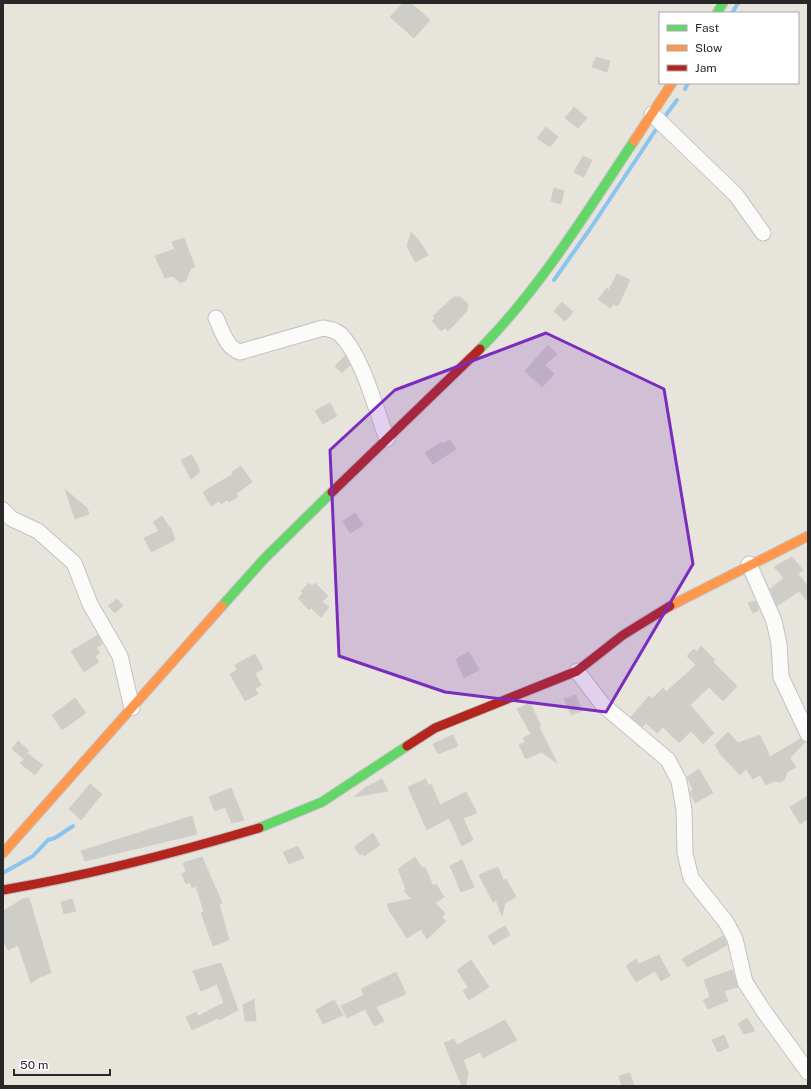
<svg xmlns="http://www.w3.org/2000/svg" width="811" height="1089" viewBox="0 0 811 1089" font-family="'Public Sans',sans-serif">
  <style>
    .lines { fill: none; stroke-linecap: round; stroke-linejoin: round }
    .stream { stroke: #8bc4ee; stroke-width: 4 }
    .building { fill: #cfcdc8; stroke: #d2cfc8 }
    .street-casing { stroke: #c4c2c2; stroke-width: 17 }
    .fast-casing { stroke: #c4c2c2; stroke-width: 11 }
    .slow-casing { stroke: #c4c2c2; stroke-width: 11 }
    .jam-casing { stroke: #c4c2c2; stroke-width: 11 }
    .street { stroke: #fbfbfa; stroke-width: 15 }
    .fast { stroke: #63d668; stroke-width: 9 }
    .slow { stroke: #ff974d; stroke-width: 9 }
    .jam { stroke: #b3261e; stroke-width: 9 }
    .marked { fill: #7b2cbf; fill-opacity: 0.2; stroke: #7b2cbf; stroke-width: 3; stroke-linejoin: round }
  </style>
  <rect width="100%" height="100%" fill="#e7e4dc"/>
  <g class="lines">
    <g class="stream">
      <polyline points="732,13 738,3"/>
      <polyline points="685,89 688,83"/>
      <polyline points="666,115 677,100"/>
      <polyline points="554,280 590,229 657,128"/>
      <polyline points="3,873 33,856 48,840 55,838 73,826"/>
    </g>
  </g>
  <g class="building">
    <polygon points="403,3 411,3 430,20 414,38 390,17"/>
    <polygon points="596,57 610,61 607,72 592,67"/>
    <polygon points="574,107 587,118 578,128 565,118"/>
    <polygon points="546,127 558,137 550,147 537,138"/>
    <polygon points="583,156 592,160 584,177 574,172"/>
    <polygon points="554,188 564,191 561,204 551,201"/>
    <polygon points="411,232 421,243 428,255 415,262 407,246"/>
    <polygon points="184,238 195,267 191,268 186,280 181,283 173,276 165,278 155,256 175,249 172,242"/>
    <polygon points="617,274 630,280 618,306 613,304 610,308 599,300 599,298 607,288 609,290"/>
    <polygon points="454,297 460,297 468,304 467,311 448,331 445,328 441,331 432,321 435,318 433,316"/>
    <polygon points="562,302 573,312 565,321 554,311"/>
    <polygon points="548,345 557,354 545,365 554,374 542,387 525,371"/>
    <polygon points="345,356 350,365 342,373 335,366"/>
    <polygon points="330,403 337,416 323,424 315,411"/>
    <polygon points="450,440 456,449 433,464 425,453 442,442 443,444"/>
    <polygon points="192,455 199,469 199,473 191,479 181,460"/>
    <polygon points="241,466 252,482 236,494 238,497 229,502 227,500 221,504 219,501 211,506 203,492 233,474 232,472"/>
    <polygon points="65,489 87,508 89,514 75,519"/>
    <polygon points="355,513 363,525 350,533 343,521"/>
    <polygon points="162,516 169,527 170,526 175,540 151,552 144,538 159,531 153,522"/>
    <polygon points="792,557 803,570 798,574 808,586 808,602 799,591 777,606 770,589 784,578 774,567"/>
    <polygon points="309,583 312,586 315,583 328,596 322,602 329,607 321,617 311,608 309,610 298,598 303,593 301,591"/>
    <polygon points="117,599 123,606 115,613 108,606"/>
    <polygon points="755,601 759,610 753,613 748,603"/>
    <polygon points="98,635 102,644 96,648 100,653 95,656 99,662 84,672 71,651"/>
    <polygon points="701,646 715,660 713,662 737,686 723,701 709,687 690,705 714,733 703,744 691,731 679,743 663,727 657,733 646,723 642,727 631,717 649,696 652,699 663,688 666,692 696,665 687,656 694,649 697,652"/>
    <polygon points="469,652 479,670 464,678 456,659"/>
    <polygon points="255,654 263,669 255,673 261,685 255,689 258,694 245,701 230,674 237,670 235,665"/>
    <polygon points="576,695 582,711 571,715 564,699"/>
    <polygon points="75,698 86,713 62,730 52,715"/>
    <polygon points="530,703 541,726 539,727 557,763 541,752 526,759 519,745 525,742 523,738 531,734 517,709"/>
    <polygon points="728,732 738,743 760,735 770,757 800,739 805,742 790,758 796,767 787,772 785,779 781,782 774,781 766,785 760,775 753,779 746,769 740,775 721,755 715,745"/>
    <polygon points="453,735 458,746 438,754 433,744"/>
    <polygon points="18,741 29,751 23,758 12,749"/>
    <polygon points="28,754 43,765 35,775 20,763"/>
    <polygon points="699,769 713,793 695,803 691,795 690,792 693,790 687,777"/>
    <polygon points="382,779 388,791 354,797 366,787"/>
    <polygon points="426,779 428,786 431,784 440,805 466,792 477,813 463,818 473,840 462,846 449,818 427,830 408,787"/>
    <polygon points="90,784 102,794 81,820 69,809"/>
    <polygon points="231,788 244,820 232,823 225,807 215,811 209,797"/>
    <polygon points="808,796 808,819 800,824 790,807"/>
    <polygon points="192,816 197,834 85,861 81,851"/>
    <polygon points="373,833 380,845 364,856 362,853 360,855 354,847"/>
    <polygon points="298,846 304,858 289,864 283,852"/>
    <polygon points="202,857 222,903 219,904 229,940 213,946 201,913 204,912 196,886 192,888 190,882 186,884 182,874 186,872 183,863"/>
    <polygon points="415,857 422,868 425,867 433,886 436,884 444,897 435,903 445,913 442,917 446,921 427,939 421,929 407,938 389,910 387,904 412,899 404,891 406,889 398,869"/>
    <polygon points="462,860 474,887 461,892 450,866"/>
    <polygon points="498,867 503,880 506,879 516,897 505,903 502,916 496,900 493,902 479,875"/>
    <polygon points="29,898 51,973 40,977 31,983 18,945 8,950 3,940 3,911 23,899"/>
    <polygon points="72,899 76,911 64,914 61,902"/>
    <polygon points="505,926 510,935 493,945 488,936"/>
    <polygon points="723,936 727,945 687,967 682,959"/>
    <polygon points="659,955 670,976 661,981 655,971 636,982 626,966 636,959 639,964"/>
    <polygon points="471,960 489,987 469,1000 463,991 468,987 457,970"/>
    <polygon points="221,963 238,1010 219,1020 218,1018 192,1030 186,1017 196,1012 198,1016 224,1003 217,984 201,991 193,971"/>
    <polygon points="732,970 738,987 724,991 728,1001 708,1009 703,1000 710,997 704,980"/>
    <polygon points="396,972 406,994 376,1007 384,1021 374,1026 365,1009 347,1018 341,1006 364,995 361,989"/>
    <polygon points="254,999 256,1021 245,1021 243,1005"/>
    <polygon points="334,1000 343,1015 323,1024 316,1010"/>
    <polygon points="747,1018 755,1031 744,1034 738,1024"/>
    <polygon points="505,1020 517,1040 483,1058 480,1052 463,1060 468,1072 466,1086 462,1086 444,1043 454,1039 457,1045"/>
    <polygon points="724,1035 729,1047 718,1052 712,1040"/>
    <polygon points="630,1073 634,1086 622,1086 619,1076"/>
  </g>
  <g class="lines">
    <g class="street-casing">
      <g id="street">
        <polyline points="652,114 736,195 763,233"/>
        <path d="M216,318C222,330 226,348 240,352L323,328C330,329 335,330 340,334C362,355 376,410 387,439"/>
        <polyline points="3,510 12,519 38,531 74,563 90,604 120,656 132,708"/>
        <polyline points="749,564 774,621 779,644 781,677 808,734"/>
        <polyline points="577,671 603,705 668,760 679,781 684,810 685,853 691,878 726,922 735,939 745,982 763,1010 808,1072"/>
      </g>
    </g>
    <g class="fast-casing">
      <g id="fast">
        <polyline points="717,13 723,3"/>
        <path d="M480,349C541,287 586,213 634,141"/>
        <polyline points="222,606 264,559 332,492"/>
        <polyline points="259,828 322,802 407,746"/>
      </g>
    </g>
    <g class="slow-casing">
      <g id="slow">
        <polyline points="634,141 672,83"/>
        <polyline points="670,606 808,536"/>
        <polyline points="3,853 222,606"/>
      </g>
    </g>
    <g class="jam-casing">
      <g id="jam">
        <polyline points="332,492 480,349"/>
        <polyline points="407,746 435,728 577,671 623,635 670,606"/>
        <path d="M3,890C90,875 175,853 259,828"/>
      </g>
    </g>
    <use href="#street" class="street"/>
    <use href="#fast" class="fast"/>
    <use href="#slow" class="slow"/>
    <use href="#jam" class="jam"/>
  </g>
  <path class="marked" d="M546,333L664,389L693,564L606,712L445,692L339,656L330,450L395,390Z"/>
  <rect width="811" height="1089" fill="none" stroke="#282828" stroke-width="8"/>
  <rect x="659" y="12" width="140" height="72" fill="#ffffff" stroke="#a9a9a9"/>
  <rect x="667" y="25" width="20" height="6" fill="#63d668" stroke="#a9a9a9"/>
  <text x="695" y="32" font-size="12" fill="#282828">Fast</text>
  <rect x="667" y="45" width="20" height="6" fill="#ff974d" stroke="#a9a9a9"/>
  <text x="695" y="52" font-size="12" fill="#282828">Slow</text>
  <rect x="667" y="65" width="20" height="6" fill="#b3261e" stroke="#a9a9a9"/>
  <text x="695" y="72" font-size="12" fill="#282828">Jam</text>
  <path d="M14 1069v6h96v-6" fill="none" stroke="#282828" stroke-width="2"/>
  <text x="20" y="1069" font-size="12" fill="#282828" stroke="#ffffff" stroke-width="3" paint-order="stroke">50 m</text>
</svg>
